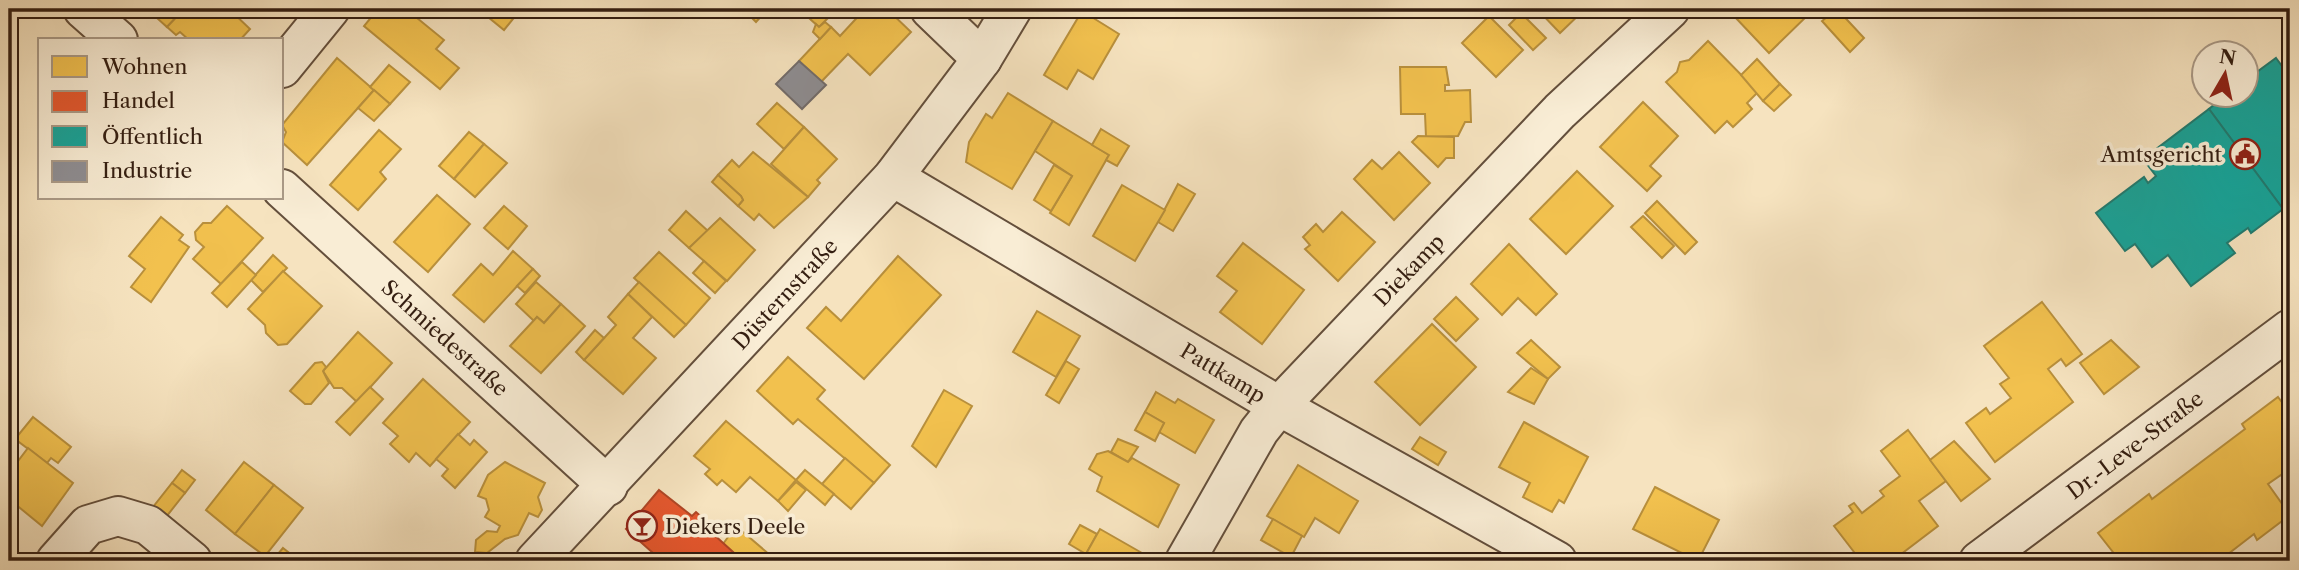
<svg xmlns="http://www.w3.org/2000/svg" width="2299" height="570" viewBox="0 0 2299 570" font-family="'Libre Caslon Text',serif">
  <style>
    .homes { fill: #f2c14e; stroke: #b9903c; stroke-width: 2 }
    .shops { fill: #e4572e; stroke: #af4625; stroke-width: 2 }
    .public { fill: #17a398; stroke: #207b70; stroke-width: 2 }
    .industry { fill: #8d8d92; stroke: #726c6b; stroke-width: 2 }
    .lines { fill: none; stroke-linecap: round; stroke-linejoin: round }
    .minor-casing { stroke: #644f3c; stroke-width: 42 }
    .minor { stroke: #f9edd5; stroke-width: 38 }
    .labels { text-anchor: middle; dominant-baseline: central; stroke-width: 7; stroke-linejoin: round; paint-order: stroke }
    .poi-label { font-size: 21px; fill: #341e11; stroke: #f9edd5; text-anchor: end }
    .street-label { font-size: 21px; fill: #341e11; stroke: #f9edd5 }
  </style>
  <rect width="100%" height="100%" fill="#f6e3bf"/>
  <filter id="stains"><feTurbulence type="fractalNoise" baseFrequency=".00286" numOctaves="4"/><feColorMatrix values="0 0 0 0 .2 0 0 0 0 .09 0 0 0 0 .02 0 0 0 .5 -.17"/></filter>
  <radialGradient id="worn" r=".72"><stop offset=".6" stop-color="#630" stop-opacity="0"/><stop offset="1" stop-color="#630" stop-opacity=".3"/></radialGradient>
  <g class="homes">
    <polygon points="156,9 184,9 167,27 158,19 162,14"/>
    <polygon points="184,9 229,9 250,29 240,40 189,40 180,32 176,35 167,27"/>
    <polygon points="378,9 406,9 444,40 436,49 459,68 440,89 364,26"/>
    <polygon points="494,9 521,9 504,30 488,17"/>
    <polygon points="747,9 768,9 756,22 745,11"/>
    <polygon points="799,9 837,9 819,27"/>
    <polygon points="865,9 887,9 911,32 870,75 848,54 821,82 799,61 831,27 840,36"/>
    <polygon points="1537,9 1585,9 1560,33"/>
    <polygon points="1742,9 1806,9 1810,13 1769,53 1734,16"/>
    <polygon points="1837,9 1864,38 1850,52 1822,21"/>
    <polygon points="1082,11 1119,34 1093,79 1078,70 1067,89 1044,75"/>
    <polygon points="1521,13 1546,38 1533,50 1509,25"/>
    <polygon points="1489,16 1523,50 1496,77 1462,43"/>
    <polygon points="825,22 831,27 820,39 813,32 816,24 819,27"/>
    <polygon points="1708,41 1758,92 1747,103 1752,109 1733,127 1727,121 1715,133 1666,82 1677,72 1680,62 1689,60"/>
    <polygon points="337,58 374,90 307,165 282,142 286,132 282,125"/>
    <polygon points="1757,59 1780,84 1763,101 1741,75"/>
    <polygon points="389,65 410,82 390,104 370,87"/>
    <polygon points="1400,67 1446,67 1449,85 1445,85 1445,91 1470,90 1471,122 1465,122 1458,136 1426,137 1425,114 1401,114"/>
    <polygon points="1780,84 1791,95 1774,111 1763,101"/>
    <polygon points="374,90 390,104 374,121 358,108"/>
    <polygon points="1008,93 1053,121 1012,189 966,162 969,142 986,114 992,118"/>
    <polygon points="1643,102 1678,136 1650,166 1661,176 1647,191 1600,147"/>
    <polygon points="777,103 804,127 784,149 757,124"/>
    <polygon points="1053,121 1109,155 1069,225 1050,213 1072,176 1035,151"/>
    <polygon points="804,127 837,159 817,180 820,183 808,197 771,164"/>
    <polygon points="1101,129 1129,146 1117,166 1106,160 1109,155 1092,145"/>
    <polygon points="379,130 401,149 380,172 386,179 358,210 330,185"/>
    <polygon points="469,132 484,144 454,179 439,166"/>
    <polygon points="1418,136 1454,137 1454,158 1446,158 1438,167 1412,142"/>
    <polygon points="484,144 507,163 475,197 454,179"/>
    <polygon points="753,152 808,197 774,228 759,214 754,220 738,206 743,200 741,196 718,175 732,160 739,167"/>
    <polygon points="1399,152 1430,183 1394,220 1354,179 1372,160 1382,169"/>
    <polygon points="1054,165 1072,176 1051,211 1034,200"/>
    <polygon points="1577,171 1613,206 1566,254 1530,219"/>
    <polygon points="718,175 741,196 743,200 738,206 712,182"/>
    <polygon points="1178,184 1195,194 1173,231 1158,222"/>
    <polygon points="1122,185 1165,210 1135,261 1093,236"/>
    <polygon points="437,195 470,224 428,272 394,242"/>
    <polygon points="1657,201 1697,242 1685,254 1645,213"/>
    <polygon points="227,206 263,238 221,284 193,259 204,247 196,240 195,232 203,223 211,223"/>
    <polygon points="504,206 527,226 508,249 484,228"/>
    <polygon points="686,211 708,231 689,248 669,230"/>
    <polygon points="1342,212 1375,242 1338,281 1305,249 1310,245 1303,237 1316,224 1323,232"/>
    <polygon points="1643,216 1674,246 1662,258 1631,227"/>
    <polygon points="161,217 183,235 179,240 189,247 151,302 131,287 145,269 129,256"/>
    <polygon points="720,218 755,250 727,281 689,248"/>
    <polygon points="1243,243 1304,290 1262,344 1220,312 1237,291 1217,276"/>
    <polygon points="1509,244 1557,294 1536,315 1518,298 1502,315 1471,284"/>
    <polygon points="513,251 533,269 484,322 453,295 481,264 493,275"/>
    <polygon points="659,252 710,298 686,325 634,278"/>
    <polygon points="273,255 287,268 263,292 251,280"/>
    <polygon points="898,256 941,295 864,379 807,328 826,307 841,321"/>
    <polygon points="704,261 726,281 715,293 693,273"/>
    <polygon points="242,262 256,275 227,307 212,293"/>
    <polygon points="533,269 540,276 525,293 517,286"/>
    <polygon points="283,271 322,306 287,344 278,345 266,333 265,325 248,309"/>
    <polygon points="536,282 561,304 544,323 537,317 534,321 516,304"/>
    <polygon points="639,282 686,325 674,337 628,294"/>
    <polygon points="628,294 652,317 633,338 656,358 623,394 584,360 616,325 608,317"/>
    <polygon points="1456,297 1478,319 1456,341 1434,319"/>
    <polygon points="2042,302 2082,354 2066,366 2061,359 2048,369 2073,402 1995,462 1966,423 1986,408 1990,414 2011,398 2000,384 2009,378 1984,346"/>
    <polygon points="561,304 585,326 541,373 510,346 537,317 544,323"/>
    <polygon points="1037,311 1080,336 1056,377 1013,352"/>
    <polygon points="1432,324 1476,367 1420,425 1375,382"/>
    <polygon points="595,330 604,338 584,360 576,352"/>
    <polygon points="358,332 392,363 357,402 342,388 334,388 323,371"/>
    <polygon points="1531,340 1560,367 1548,379 1517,353"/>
    <polygon points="2111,340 2139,367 2104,394 2080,363"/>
    <polygon points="788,357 825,390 817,399 890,465 874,483 798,419 793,424 757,391"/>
    <polygon points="1066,361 1079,369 1059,403 1046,395"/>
    <polygon points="322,362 326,367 323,371 329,383 311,404 305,404 290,391 315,363"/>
    <polygon points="1531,368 1548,379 1534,404 1508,392"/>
    <polygon points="423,379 470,422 430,466 416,453 409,462 390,444 398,436 383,423"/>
    <polygon points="370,387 383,399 350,435 336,422"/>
    <polygon points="944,390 972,406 936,467 912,446"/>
    <polygon points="1156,392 1175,403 1178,399 1214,420 1195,453 1159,432 1164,423 1145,412"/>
    <polygon points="2278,397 2290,413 2290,473 2283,478 2281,475 2268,484 2290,515 2257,540 2254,534 2219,561 2120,561 2098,533 2149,494 2152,499 2245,429 2242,424"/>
    <polygon points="1145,412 1164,423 1155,441 1135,430"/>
    <polygon points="33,417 71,447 58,463 51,458 47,463 15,439"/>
    <polygon points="726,421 796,480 778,501 750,477 736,492 722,480 717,485 705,474 710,469 694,456"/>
    <polygon points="1524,422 1588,457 1564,503 1559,500 1552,512 1523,497 1530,483 1499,467"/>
    <polygon points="1908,430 1946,481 1919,501 1938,526 1892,561 1861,561 1834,526 1853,512 1849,506 1854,503 1862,513 1884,496 1880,491 1900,476 1881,451"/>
    <polygon points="458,434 470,445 474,440 487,452 455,488 442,476 448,469 436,459"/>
    <polygon points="1420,437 1446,452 1438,465 1412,449"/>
    <polygon points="1118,439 1138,447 1128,462 1111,452"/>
    <polygon points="1954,441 1990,479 1961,501 1930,460"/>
    <polygon points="28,448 73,483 42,526 9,499 9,473"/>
    <polygon points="1108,451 1128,462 1132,458 1179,485 1158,527 1097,491 1102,477 1089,469 1097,454"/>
    <polygon points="845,458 874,483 851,509 822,484"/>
    <polygon points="244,462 274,485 235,534 206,510"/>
    <polygon points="505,462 545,483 538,497 542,510 538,517 529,513 518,535 505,539 487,553 475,552 476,540 487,531 497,532 500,526 485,517 489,510 486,499 478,496 488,475"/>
    <polygon points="1298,465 1358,501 1339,533 1315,518 1304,537 1267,516"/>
    <polygon points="182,470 195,480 185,493 172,483"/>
    <polygon points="805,470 834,494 825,505 796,480"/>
    <polygon points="796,482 806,490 788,511 778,501"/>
    <polygon points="172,483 185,493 166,517 153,507"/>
    <polygon points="274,485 303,508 265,556 235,534"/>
    <polygon points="1655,487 1719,520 1698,561 1633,529"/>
    <polygon points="1273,519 1302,536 1291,557 1261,540"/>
    <polygon points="1080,525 1097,534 1086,554 1069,544"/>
    <polygon points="736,526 777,561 743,561 723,544"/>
    <polygon points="1100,529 1142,553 1137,561 1082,561"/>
    <polygon points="283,548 293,556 289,561 272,561"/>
    <polygon points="1246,554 1258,561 1242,561"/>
  </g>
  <polygon class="shops" points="659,490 692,516 696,512 714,528 711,532 743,561 662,561 626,529"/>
  <g class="public">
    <polygon points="2276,58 2290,77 2290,204 2283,209 2209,109 2227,94 2246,94 2246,80"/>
    <polygon points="2209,109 2283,209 2251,233 2248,228 2227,243 2235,253 2191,286 2168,255 2152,267 2135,244 2125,251 2096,213 2144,177 2148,183 2156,176 2143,159"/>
  </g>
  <polygon class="industry" points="799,61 826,85 802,109 776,84"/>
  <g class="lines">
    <g class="minor-casing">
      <g id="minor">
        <polyline points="83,9 118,40"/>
        <polyline points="930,9 982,59"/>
        <polyline points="282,68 330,9"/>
        <polyline points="893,177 1279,406 1557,561"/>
        <polyline points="282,189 608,486"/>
        <polyline points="56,561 88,525 118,516 148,525 192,561"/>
        <polyline points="535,561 893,177 982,59 1012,9"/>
        <polyline points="1185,561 1259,431 1279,406 1560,111 1670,9"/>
        <polyline points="1979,561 2290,329"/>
      </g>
    </g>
    <use href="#minor" class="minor"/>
  </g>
  <defs>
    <g id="civic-ring" transform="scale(1.575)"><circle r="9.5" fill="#f9edd5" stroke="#8f2418" stroke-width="1.5"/><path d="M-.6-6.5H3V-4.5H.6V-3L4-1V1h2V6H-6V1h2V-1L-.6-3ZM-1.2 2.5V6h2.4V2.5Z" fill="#8f2418"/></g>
    <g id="bar-ring" transform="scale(1.575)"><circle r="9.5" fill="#f9edd5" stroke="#8f2418" stroke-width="1.5"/><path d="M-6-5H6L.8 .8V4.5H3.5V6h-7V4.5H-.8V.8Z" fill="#8f2418"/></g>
  </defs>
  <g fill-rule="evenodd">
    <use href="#civic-ring" x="2245" y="154"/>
    <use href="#bar-ring" x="642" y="526"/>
  </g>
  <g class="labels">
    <g class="poi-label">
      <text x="2222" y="154">Amtsgericht</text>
      <text x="665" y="526" text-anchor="start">Diekers Deele</text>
    </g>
    <g class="street-label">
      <text transform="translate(1409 270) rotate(-46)">Diekamp</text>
      <text transform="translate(785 294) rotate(-47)">Düsternstraße</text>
      <text transform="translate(445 338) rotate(42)">Schmiedestraße</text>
      <text transform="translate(1223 373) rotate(31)">Pattkamp</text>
      <text transform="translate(2135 445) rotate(-37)">Dr.-Leve-Straße</text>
    </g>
  </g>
  <rect width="2299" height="570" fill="none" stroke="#f6e3bf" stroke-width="35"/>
  <rect x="10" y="10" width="2278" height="549" fill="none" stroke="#341e11" stroke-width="3.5"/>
  <rect x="18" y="18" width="2264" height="535" fill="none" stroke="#341e11" stroke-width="2"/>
  <rect x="38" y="38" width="245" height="161" fill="#f9edd5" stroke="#aa9a87" stroke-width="2"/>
  <rect x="52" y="56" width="35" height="21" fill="#f2c14e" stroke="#aa9a87" stroke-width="2"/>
  <text x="102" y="74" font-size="21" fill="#341e11">Wohnen</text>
  <rect x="52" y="91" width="35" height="21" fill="#e4572e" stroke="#aa9a87" stroke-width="2"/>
  <text x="102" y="108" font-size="21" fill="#341e11">Handel</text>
  <rect x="52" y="126" width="35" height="21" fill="#17a398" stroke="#aa9a87" stroke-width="2"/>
  <text x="102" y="144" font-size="21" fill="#341e11">Öffentlich</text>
  <rect x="52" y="161" width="35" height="21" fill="#8d8d92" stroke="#aa9a87" stroke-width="2"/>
  <text x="102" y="178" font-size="21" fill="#341e11">Industrie</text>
  <g transform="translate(2225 74) rotate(9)"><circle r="33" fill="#f9edd5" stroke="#aa9a87" stroke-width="2"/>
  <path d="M0-5L12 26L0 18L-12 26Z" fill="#8f2418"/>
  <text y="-10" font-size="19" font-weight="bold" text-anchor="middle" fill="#341e11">N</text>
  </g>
  <rect width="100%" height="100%" filter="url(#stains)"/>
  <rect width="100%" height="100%" fill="url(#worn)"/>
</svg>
